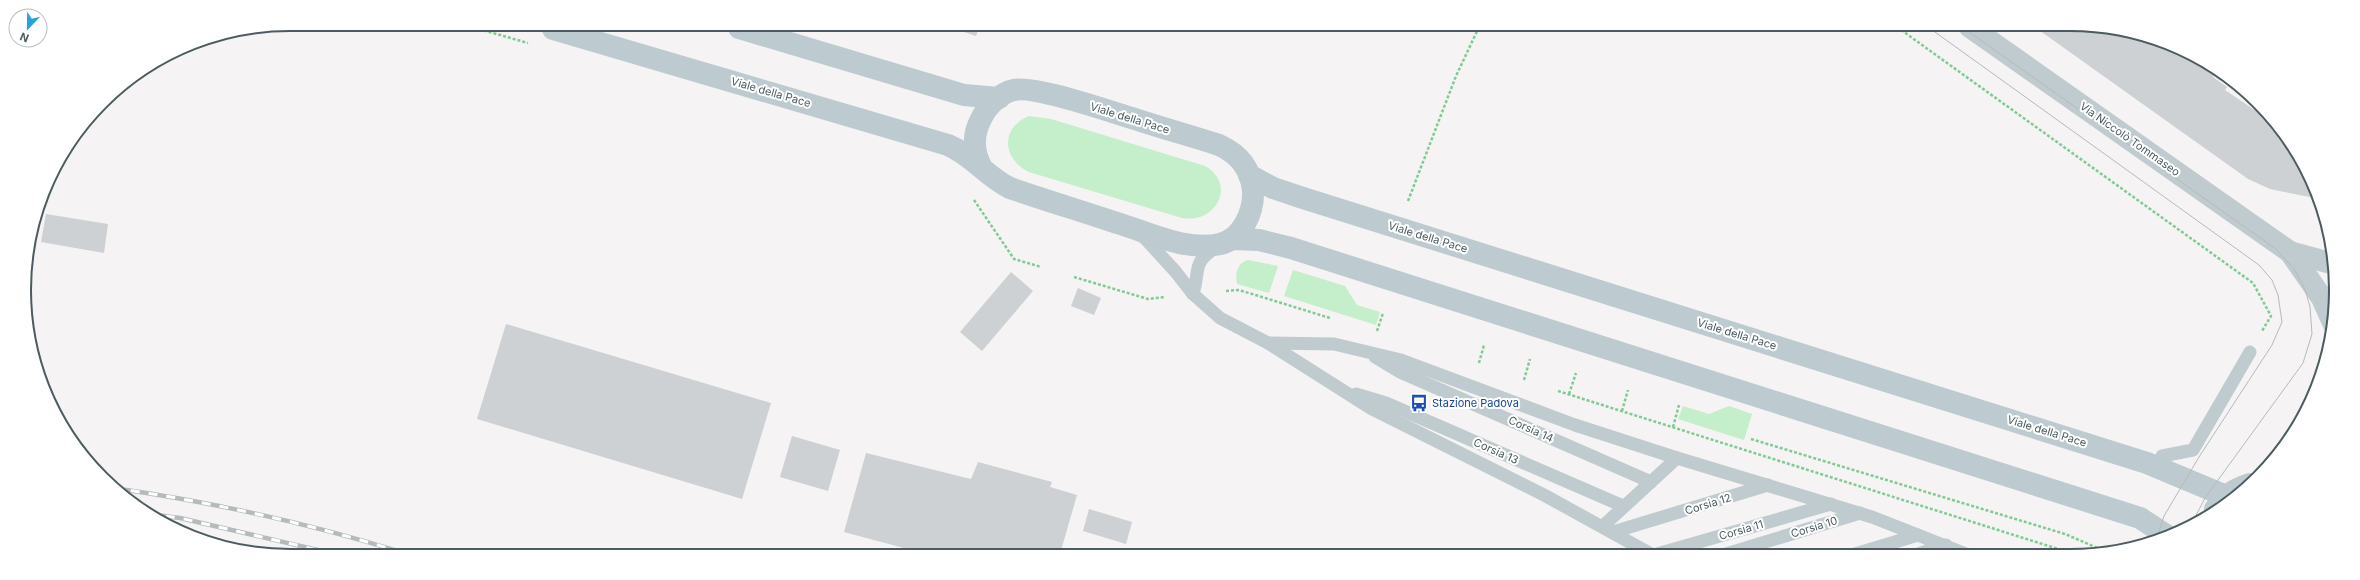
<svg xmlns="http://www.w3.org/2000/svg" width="2360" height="580" viewBox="0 0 2360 580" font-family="Inter,sans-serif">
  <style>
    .green { fill: #c5eecb }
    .building { fill: #cdd1d4 }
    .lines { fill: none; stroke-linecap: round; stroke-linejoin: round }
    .path { stroke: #7fcb93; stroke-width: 2.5; stroke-dasharray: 3 2; stroke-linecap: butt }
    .lane { stroke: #bfcbce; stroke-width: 13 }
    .street { stroke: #bfcbce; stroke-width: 22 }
    .secondary { stroke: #bdcbd0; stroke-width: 22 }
    .tram { stroke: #b5babc; stroke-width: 1 }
    .rail-casing { stroke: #b5babc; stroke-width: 4.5 }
    .rail { stroke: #fff; stroke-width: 3; stroke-dasharray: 9; stroke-linecap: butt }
    .labels { text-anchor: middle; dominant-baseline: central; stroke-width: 4; stroke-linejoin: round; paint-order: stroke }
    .street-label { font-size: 11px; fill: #4b5b5f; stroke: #fff }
    .transit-label { font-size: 11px; fill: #164399; stroke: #fff; text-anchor: start }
    .rim { fill: none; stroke: #4b5b5f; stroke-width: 2 }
  </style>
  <rect width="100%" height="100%" fill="#f5f3f3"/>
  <g class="green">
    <path d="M1029,116L1051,119L1205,166C1237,185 1216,224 1182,218L1029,172C1002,159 1000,128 1029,116Z"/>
    <path d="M1248,260L1278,266L1269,293L1237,284C1235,274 1237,263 1248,260Z"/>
    <polygon points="1293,270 1345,286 1357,305 1380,312 1376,325 1284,296"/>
    <polygon points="1683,406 1709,414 1729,406 1752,414 1744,440 1678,419"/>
  </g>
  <g class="building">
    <polygon points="2037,26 2105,26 2116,31 2117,29 2156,38 2192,55 2217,72 2213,77 2227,87 2225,90 2281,128 2309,173 2319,199 2270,189 2248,179 2036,28"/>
    <polygon points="952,28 979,28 976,36"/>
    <polygon points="37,212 32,247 29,246 33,221"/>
    <polygon points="46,214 108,224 104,253 41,242"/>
    <polygon points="1011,272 1033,291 982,351 960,332"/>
    <polygon points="1078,288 1101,298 1094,315 1071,306"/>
    <polygon points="506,324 771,403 742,499 477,419"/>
    <polygon points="792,436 840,450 828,491 780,477"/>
    <polygon points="866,453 971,479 978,462 1052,482 1050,487 1077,495 1060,554 926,554 844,532"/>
    <polygon points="1089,509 1132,522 1126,544 1083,531"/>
  </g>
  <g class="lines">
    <g class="path">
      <polyline points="1897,27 2253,283 2271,316 2262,331"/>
      <polyline points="479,29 528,43"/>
      <polyline points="974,200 1014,259 1041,267"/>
      <polyline points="1408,201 1456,76 1479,27"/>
      <polyline points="1074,277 1148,299 1165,297"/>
      <polyline points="1226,291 1238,290 1249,293 1330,318"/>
      <polyline points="1377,331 1383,313"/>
      <polyline points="1479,363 1484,345"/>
      <polyline points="1524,380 1530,359"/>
      <polyline points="1558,391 2074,554"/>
      <polyline points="1569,394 1576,373"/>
      <polyline points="1622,411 1628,390"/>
      <polyline points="1673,427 1679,405"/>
      <polyline points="1751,439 2065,534 2109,553"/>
    </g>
    <g class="lane">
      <polyline points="1141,234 1175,271 1193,294 1220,318 1268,343 1372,409 1544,495 1651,554"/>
      <path d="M1193,294C1201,269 1190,264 1218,246"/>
      <polyline points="1268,343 1334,344 1401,360 1575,425 1677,458 1872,517 1966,554"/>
      <polyline points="1375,357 1400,372 1651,482"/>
      <polyline points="1356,394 1386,403 1623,506"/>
      <polyline points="2162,456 2193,450 2250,352"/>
      <polyline points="1603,526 1677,458"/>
      <polyline points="1613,532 1768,485"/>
      <polyline points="1657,554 1831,504"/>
      <polyline points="1726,554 1860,513"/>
      <polyline points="1855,554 1918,535"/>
      <polyline points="1918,554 1946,545"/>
    </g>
    <g class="street">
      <polyline points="1970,27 2290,252 2322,298 2334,325"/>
      <polyline points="2290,252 2334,264"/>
    </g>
    <g class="secondary">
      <polyline points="739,28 964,95 999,98"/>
      <path d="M553,29L948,145C972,155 987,177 1010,188C1045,200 1081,211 1117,223C1148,232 1187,252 1220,244C1242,239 1254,212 1253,191C1251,169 1239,154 1219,145C1192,136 1165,129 1138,120C1113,113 1036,85 1014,90C1000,93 987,106 981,119C972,136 973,152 982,168"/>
      <polyline points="1249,175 1273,188 1303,198 2147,463 2226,496"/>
      <polyline points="1232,239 1259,240 1291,248 2140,518 2166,535"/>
      <path d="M2215,509C2224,495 2235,489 2250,484"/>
    </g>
    <g class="tram">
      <polyline points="1928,27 2259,265 2272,280 2278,295 2282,322 2272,345 2199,457 2164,516 2157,538"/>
      <polyline points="1962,27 2276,249 2294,269 2305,289 2310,307 2312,334 2303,363 2205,498 2190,527"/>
    </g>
    <g class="rail-casing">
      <g id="rail">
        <path d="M113,488C212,502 312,524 407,554"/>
        <polyline points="148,514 180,518 335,554"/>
      </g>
    </g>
    <use href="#rail" class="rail"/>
  </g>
  <defs>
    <g id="bus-bare" transform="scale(1.38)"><path d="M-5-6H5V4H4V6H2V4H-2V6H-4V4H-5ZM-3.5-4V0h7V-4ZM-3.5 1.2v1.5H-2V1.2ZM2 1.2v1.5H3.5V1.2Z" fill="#1a4fb4" stroke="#fff" stroke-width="2.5" paint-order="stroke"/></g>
  </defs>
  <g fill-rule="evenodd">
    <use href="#bus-bare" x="1419" y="403"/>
  </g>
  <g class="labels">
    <g class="street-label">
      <text transform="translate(771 92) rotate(16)">Viale della Pace</text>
      <text transform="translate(1130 118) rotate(17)">Viale della Pace</text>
      <text transform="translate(2130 139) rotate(35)">Via Niccolò Tommaseo</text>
      <text transform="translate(1428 237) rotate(17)">Viale della Pace</text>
      <text transform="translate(1737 334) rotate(17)">Viale della Pace</text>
      <text transform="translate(1531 429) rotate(24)">Corsia 14</text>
      <text transform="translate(2047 431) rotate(17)">Viale della Pace</text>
      <text transform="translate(1496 451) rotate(24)">Corsia 13</text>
      <text transform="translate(1708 504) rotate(-17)">Corsia 12</text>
      <text transform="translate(1814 527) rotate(-17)">Corsia 10</text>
      <text transform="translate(1741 530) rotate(-16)">Corsia 11</text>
    </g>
    <g class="transit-label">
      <text x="1432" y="403">Stazione Padova</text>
    </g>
  </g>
  <path d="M0 0H2360V580H0ZM290 31H2070A259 259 0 0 1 2329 290V290A259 259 0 0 1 2070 549H290A259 259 0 0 1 31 290V290A259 259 0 0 1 290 31Z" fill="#fff" fill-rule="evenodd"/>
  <path class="rim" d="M290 31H2070A259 259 0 0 1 2329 290V290A259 259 0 0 1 2070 549H290A259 259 0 0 1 31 290V290A259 259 0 0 1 290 31Z"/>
  <g transform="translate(28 28) rotate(202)"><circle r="19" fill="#ffffff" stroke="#b7bdbf"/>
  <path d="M0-3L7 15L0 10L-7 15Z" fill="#26a2dc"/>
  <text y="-6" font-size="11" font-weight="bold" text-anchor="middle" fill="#4b5b5f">N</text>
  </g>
</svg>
